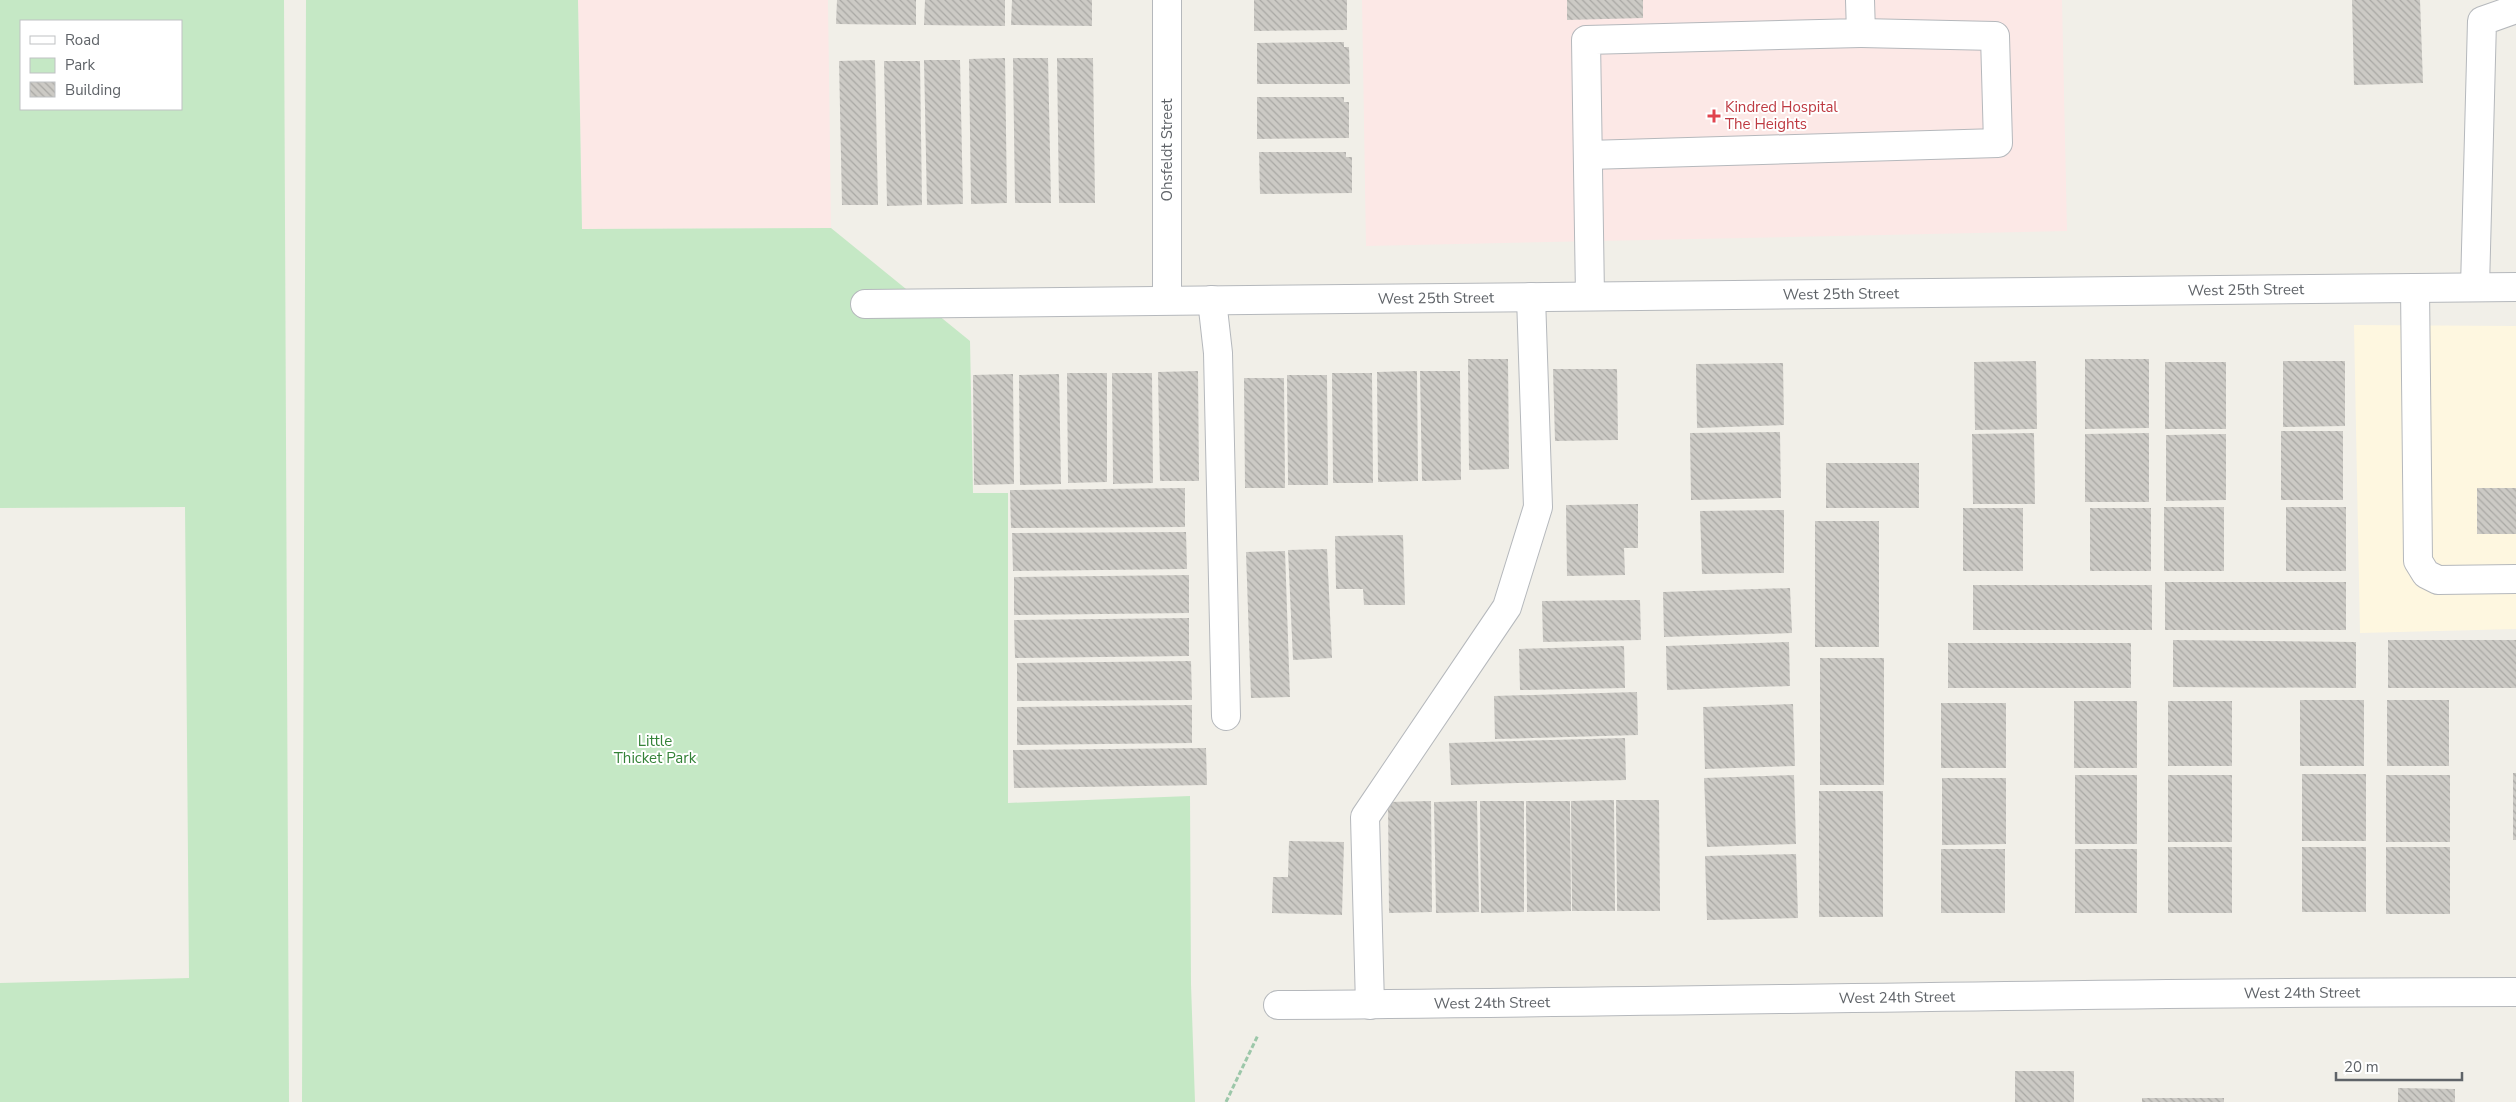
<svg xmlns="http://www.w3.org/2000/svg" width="2516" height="1102" viewBox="0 0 2516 1102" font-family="'Nunito Sans',sans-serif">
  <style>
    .commercial { fill: #fef7e0 }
    .medical { fill: #fce8e6 }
    .green { fill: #c5e8c5; fill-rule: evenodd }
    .building { fill: url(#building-back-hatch) }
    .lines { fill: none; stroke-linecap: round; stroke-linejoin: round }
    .minor-casing { stroke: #b5b8bc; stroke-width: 30 }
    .path { stroke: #9cc7a9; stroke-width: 3; stroke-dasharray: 5 2.5; stroke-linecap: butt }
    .minor { stroke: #fff; stroke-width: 28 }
    .health-dot { fill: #e0444e; stroke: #fff; stroke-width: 2 }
    .labels { text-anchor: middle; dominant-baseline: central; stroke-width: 4; stroke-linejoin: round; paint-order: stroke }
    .health-label { font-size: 15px; fill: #be3a42; stroke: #fff; text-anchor: start }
    .street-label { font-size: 15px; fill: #5f6368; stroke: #fff }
    .park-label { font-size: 15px; fill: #348238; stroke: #fff }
  </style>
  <defs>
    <pattern id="building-back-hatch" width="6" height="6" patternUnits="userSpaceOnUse" patternTransform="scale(1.25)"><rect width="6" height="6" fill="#cccac5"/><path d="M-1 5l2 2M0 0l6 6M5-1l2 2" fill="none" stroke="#a9a8a4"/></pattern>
  </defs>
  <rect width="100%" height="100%" fill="#f1efe8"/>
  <polygon class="commercial" points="2354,325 2516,326 2516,629 2360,633"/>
  <g class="medical">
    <polygon points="578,0 828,0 831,228 582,229"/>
    <polygon points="1362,0 2062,0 2067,231 1366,246"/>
  </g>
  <g class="green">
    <path d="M0,0H284L289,1102H0V983L189,978L185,507L0,508ZM181,21V109H21V21Z"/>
    <polygon points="306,0 578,0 582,229 831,228 970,341 973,493 1008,493 1008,803 1190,796 1191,984 1195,1102 302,1102"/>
  </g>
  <g class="building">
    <polygon points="837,0 916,0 916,25 836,24"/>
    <polygon points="925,0 1005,0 1005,26 924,25"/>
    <polygon points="1012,0 1092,0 1092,26 1011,25"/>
    <polygon points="1254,0 1347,0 1347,30 1254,31"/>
    <polygon points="1567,0 1643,0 1643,18 1567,20"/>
    <polygon points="2352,0 2420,0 2423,83 2354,85"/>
    <polygon points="1344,42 1344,47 1349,47 1350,84 1257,84 1257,43"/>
    <polygon points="1005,58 1007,203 971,204 969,59"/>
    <polygon points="1013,58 1048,58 1051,203 1015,203"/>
    <polygon points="1057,58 1093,58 1095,203 1059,203"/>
    <polygon points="875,60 878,205 842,205 839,61"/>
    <polygon points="924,60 960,60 963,204 927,205"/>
    <polygon points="884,61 920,61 922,205 887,206"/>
    <polygon points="1257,97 1344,97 1344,102 1349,102 1349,138 1257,139"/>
    <polygon points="1259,152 1346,152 1346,157 1352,157 1352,193 1260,194"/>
    <polygon points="1468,359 1508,359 1509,469 1469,470"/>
    <polygon points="2085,359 2149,359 2149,428 2085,429"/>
    <polygon points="2036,361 2037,429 1975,430 1974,362"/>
    <polygon points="2283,361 2345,361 2345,426 2283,427"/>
    <rect x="2165" y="362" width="61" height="67"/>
    <polygon points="1783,363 1784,425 1697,428 1696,364"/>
    <polygon points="1553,369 1617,369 1618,440 1555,441"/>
    <polygon points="1198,371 1199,481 1160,481 1158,372"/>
    <polygon points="1417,371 1418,481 1378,482 1377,372"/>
    <polygon points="1420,371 1460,371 1461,480 1422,481"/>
    <polygon points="1067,373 1107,373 1107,482 1068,483"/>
    <polygon points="1112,373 1152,373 1153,483 1113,484"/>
    <polygon points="1332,373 1372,373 1373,483 1333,483"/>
    <polygon points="1013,374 1014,484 974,485 973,375"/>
    <polygon points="1059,374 1061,484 1020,485 1019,375"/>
    <polygon points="1287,375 1327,375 1328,485 1288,485"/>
    <polygon points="1244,378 1284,378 1285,488 1245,488"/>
    <rect x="2281" y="431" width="62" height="69"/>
    <polygon points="1780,432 1781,498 1691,500 1690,433"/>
    <polygon points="2034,433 2035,504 1973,504 1972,434"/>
    <polygon points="2149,433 2149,502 2085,502 2085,434"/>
    <polygon points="2226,434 2226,500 2166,501 2166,435"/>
    <rect x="1826" y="463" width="93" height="45"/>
    <polygon points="1185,488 1185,527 1011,528 1010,490"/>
    <rect x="2477" y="488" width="39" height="46"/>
    <polygon points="1638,504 1638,548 1624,548 1625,575 1567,576 1566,505"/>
    <rect x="2164" y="507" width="60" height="64"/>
    <rect x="2286" y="507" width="60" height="64"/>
    <rect x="1963" y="508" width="60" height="63"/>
    <rect x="2090" y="508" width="61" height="63"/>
    <polygon points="1784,510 1784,573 1702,574 1700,511"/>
    <rect x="1815" y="521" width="64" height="126"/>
    <polygon points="1186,532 1187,569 1013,571 1012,533"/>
    <polygon points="1403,535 1405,605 1364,605 1363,589 1336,589 1335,536"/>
    <polygon points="1327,549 1332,658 1293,660 1288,550"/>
    <polygon points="1285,551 1290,697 1251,698 1246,552"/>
    <polygon points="1189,575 1189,613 1014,615 1014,577"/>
    <rect x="2165" y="582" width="181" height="48"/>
    <rect x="1973" y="585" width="179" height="45"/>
    <polygon points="1790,588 1792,633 1664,637 1663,592"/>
    <polygon points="1640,600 1641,640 1543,642 1542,601"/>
    <polygon points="1189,618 1189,656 1015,658 1014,620"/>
    <polygon points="2173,640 2356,642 2356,688 2173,687"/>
    <rect x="2388" y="640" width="128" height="48"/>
    <polygon points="1789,642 1790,686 1667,690 1666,646"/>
    <rect x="1948" y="643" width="183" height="45"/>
    <polygon points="1624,646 1625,688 1520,690 1519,649"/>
    <rect x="1820" y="658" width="64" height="127"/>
    <polygon points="1191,661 1192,700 1017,701 1017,663"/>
    <polygon points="1637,692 1638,735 1495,739 1494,696"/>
    <rect x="2300" y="700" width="64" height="66"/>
    <rect x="2387" y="700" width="62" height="66"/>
    <rect x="2074" y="701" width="63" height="67"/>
    <rect x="2168" y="701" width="64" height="65"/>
    <rect x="1941" y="703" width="65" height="65"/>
    <polygon points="1793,704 1795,766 1705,769 1703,707"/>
    <polygon points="1192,705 1192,743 1017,745 1017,707"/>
    <polygon points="1625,738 1626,780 1451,785 1449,743"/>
    <polygon points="1206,748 1207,785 1014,788 1013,750"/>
    <rect x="2513" y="773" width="3" height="67"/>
    <rect x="2302" y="774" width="64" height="67"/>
    <polygon points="1794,775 1796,844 1707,847 1704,778"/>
    <rect x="2075" y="775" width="62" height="69"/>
    <rect x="2168" y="775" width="64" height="67"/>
    <rect x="2386" y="775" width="64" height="67"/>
    <polygon points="1942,778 2006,778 2006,844 1942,845"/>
    <rect x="1819" y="791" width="64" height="126"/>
    <polygon points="1614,800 1615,911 1572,911 1571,801"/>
    <polygon points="1616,800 1659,800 1660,911 1617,911"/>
    <polygon points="1431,801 1432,912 1389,913 1388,802"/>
    <polygon points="1477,801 1479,912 1436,913 1434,802"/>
    <polygon points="1480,801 1524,801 1524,912 1481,913"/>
    <polygon points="1526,801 1570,801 1571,911 1527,912"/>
    <polygon points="1289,841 1344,842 1342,915 1272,913 1273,877 1288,877"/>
    <rect x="2168" y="847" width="64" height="66"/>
    <rect x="2302" y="847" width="64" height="65"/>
    <rect x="2386" y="847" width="64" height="67"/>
    <rect x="1941" y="849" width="64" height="64"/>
    <rect x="2075" y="849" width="62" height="64"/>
    <polygon points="1796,854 1798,918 1707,920 1705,856"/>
    <rect x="2015" y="1071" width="59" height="31"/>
    <polygon points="2398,1088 2455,1089 2455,1102 2398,1102"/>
    <rect x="2142" y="1098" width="82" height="4"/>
  </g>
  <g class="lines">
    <g class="minor-casing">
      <g id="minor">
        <polyline points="1167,0 1167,300"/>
        <polyline points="1588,155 1998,143 1995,36 1861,33"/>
        <polyline points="2475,287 2482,21 2516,9"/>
        <polyline points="2415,288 2418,561 2426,574 2438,580 2516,579"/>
        <polyline points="1590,296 1586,40 1861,33 1860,0"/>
        <polyline points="1212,300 1218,353 1226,716"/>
        <path id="s1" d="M865,304L2516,287"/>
        <path id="s2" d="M1278,1005C1691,1002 2103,992 2516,992"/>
        <polyline points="1370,1005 1365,817 1507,607 1538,507 1531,297"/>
      </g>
    </g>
    <polyline class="path" points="1226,1102 1258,1035"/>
    <use href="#minor" class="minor"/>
  </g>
  <path class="health-dot" d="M1711.5 108.5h5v5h5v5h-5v5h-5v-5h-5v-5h5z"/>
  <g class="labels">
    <g class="health-label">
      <text x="1725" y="107">Kindred Hospital<tspan x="1725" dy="17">The Heights</tspan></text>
    </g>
    <g class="street-label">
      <text transform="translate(1167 150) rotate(-90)">Ohsfeldt Street</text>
      <text stroke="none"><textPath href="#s1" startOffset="1381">West 25th Street</textPath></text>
      <text stroke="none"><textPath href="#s1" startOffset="976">West 25th Street</textPath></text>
      <text stroke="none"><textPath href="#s1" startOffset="571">West 25th Street</textPath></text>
      <text stroke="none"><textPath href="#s2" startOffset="1024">West 24th Street</textPath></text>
      <text stroke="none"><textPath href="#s2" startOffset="619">West 24th Street</textPath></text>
      <text stroke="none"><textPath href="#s2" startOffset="214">West 24th Street</textPath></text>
    </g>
    <g class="park-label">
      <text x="655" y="741">Little<tspan x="655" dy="17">Thicket Park</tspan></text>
    </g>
  </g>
  <rect x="20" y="20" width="162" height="90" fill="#ffffff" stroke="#bfc1c3"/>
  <rect x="30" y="36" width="25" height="8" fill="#ffffff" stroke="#bfc1c3"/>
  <text x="65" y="45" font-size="15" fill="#5f6368">Road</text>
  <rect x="30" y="58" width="25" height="15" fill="#c5e8c5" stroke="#bfc1c3"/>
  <text x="65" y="70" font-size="15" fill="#5f6368">Park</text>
  <rect x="30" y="82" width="25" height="15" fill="url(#building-back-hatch)" stroke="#bfc1c3"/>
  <text x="65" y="95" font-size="15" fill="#5f6368">Building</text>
  <path d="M2336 1072v8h126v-8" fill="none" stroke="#5f6368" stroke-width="2.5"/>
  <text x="2344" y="1072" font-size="15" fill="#5f6368" stroke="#ffffff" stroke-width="4" paint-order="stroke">20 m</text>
</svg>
